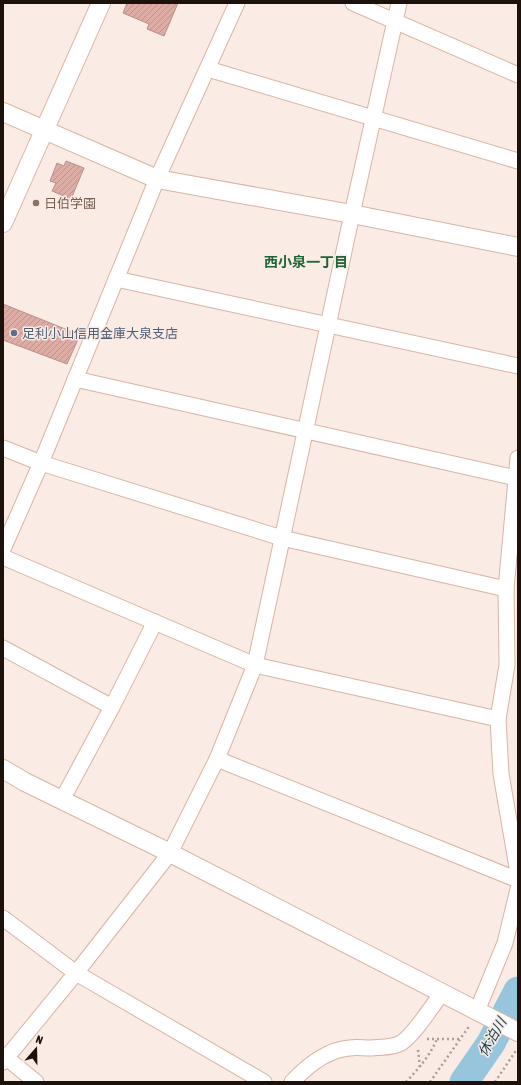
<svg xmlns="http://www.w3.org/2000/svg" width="521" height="1085" viewBox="0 0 521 1085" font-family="'Asap Condensed','Noto Sans JP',sans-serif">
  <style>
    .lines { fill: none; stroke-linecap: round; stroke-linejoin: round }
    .river { stroke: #97c6dc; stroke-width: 29 }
    .building { fill: url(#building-hatch); stroke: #b6908a }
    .minor-casing { stroke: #d8b4a4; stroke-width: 17 }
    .tertiary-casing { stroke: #d8b4a4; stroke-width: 20 }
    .path { stroke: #ac9e97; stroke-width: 2.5; stroke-dasharray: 2 3; stroke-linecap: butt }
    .minor { stroke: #fff; stroke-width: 15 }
    .tertiary { stroke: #fff; stroke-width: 18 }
    .education-dot { fill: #8d6e63; stroke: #faebe4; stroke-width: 1.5 }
    .service-dot { fill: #5c6f8a; stroke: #faebe4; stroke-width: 1.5 }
    .labels { text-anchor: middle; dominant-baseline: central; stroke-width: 3; stroke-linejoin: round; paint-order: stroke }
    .education-label { font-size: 13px; fill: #785e54; stroke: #faebe4; text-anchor: start }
    .service-label { font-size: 13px; fill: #4e5e75; stroke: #faebe4; text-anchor: start }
    .neighbourhood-label { font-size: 14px; font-weight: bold; fill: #1e6438; stroke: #faebe4 }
    .water-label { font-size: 14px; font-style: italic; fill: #153e4e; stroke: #faebe4 }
  </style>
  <defs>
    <pattern id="building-hatch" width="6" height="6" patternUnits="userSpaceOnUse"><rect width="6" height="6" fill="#dcaca5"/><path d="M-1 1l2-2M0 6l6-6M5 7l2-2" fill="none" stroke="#bc938d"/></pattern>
  </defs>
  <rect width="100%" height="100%" fill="#faebe4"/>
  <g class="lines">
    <polyline class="river" points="464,1082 491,1043 518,991"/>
  </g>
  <g class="building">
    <polygon points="127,3 178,3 164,36 147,29 149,24 123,13"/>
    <polygon points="66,161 84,168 71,199 52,191 56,183 50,181 57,163 64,166"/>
    <polygon points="3,304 80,335 67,364 3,340"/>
  </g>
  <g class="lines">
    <g class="minor-casing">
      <g id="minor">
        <polyline points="353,3 518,75"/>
        <polyline points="208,69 518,161"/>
        <polyline points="116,279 518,366"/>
        <polyline points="75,379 516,478"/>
        <polyline points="3,448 41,463 282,538 506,589"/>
        <polyline points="518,458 506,589 507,665 498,719 501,774 518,873"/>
        <polyline points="3,549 41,463 157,179 237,3"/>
        <polyline points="3,557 255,665 498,719"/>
        <polyline points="3,648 112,707 155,622"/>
        <polyline points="217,759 518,880"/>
        <polyline points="62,800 112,707"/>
        <polyline points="3,918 76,973 264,1082"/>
        <polyline points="477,1011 505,943 518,889"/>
        <polyline points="3,1055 36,1082"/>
        <polyline points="3,1062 76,973 170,853 217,759 255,665 352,214 399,3"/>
        <path d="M292,1082C307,1066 326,1050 349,1048C356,1047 363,1048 371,1048C381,1047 392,1048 401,1043C414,1035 432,1006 442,993"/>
      </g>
    </g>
    <g class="tertiary-casing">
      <g id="tertiary">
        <polyline points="3,112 157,179 352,214 518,247"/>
        <polyline points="3,223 101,3"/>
        <polyline points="3,769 25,782 170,853 518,1032"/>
      </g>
    </g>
    <g class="path">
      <polyline points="427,1039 460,1039"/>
      <polyline points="418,1050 420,1067"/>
      <path d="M406,1082C418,1069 430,1056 437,1039"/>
      <polyline points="430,1082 470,1025"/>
      <polyline points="495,1082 517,1049"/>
    </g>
    <use href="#minor" class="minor"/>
    <use href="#tertiary" class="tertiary"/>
  </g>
  <circle class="education-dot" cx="36" cy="203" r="4"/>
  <circle class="service-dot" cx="14" cy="333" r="4"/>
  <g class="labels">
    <g class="education-label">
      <text x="44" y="203">日伯学園</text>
    </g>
    <g class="service-label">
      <text x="22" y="333">足利小山信用金庫大泉支店</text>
    </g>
    <g class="neighbourhood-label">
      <text x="306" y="262">西小泉一丁目</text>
    </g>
    <g class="water-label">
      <text transform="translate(492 1037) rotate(-60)">休泊川</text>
    </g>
  </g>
  <rect width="521" height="1085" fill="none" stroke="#1d110b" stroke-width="8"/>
  <g transform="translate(36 1049) rotate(20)" stroke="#faebe4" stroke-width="3" paint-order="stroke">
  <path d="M0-3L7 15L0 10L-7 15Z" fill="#1d110b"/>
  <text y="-6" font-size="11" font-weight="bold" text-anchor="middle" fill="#1d110b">N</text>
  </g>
</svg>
